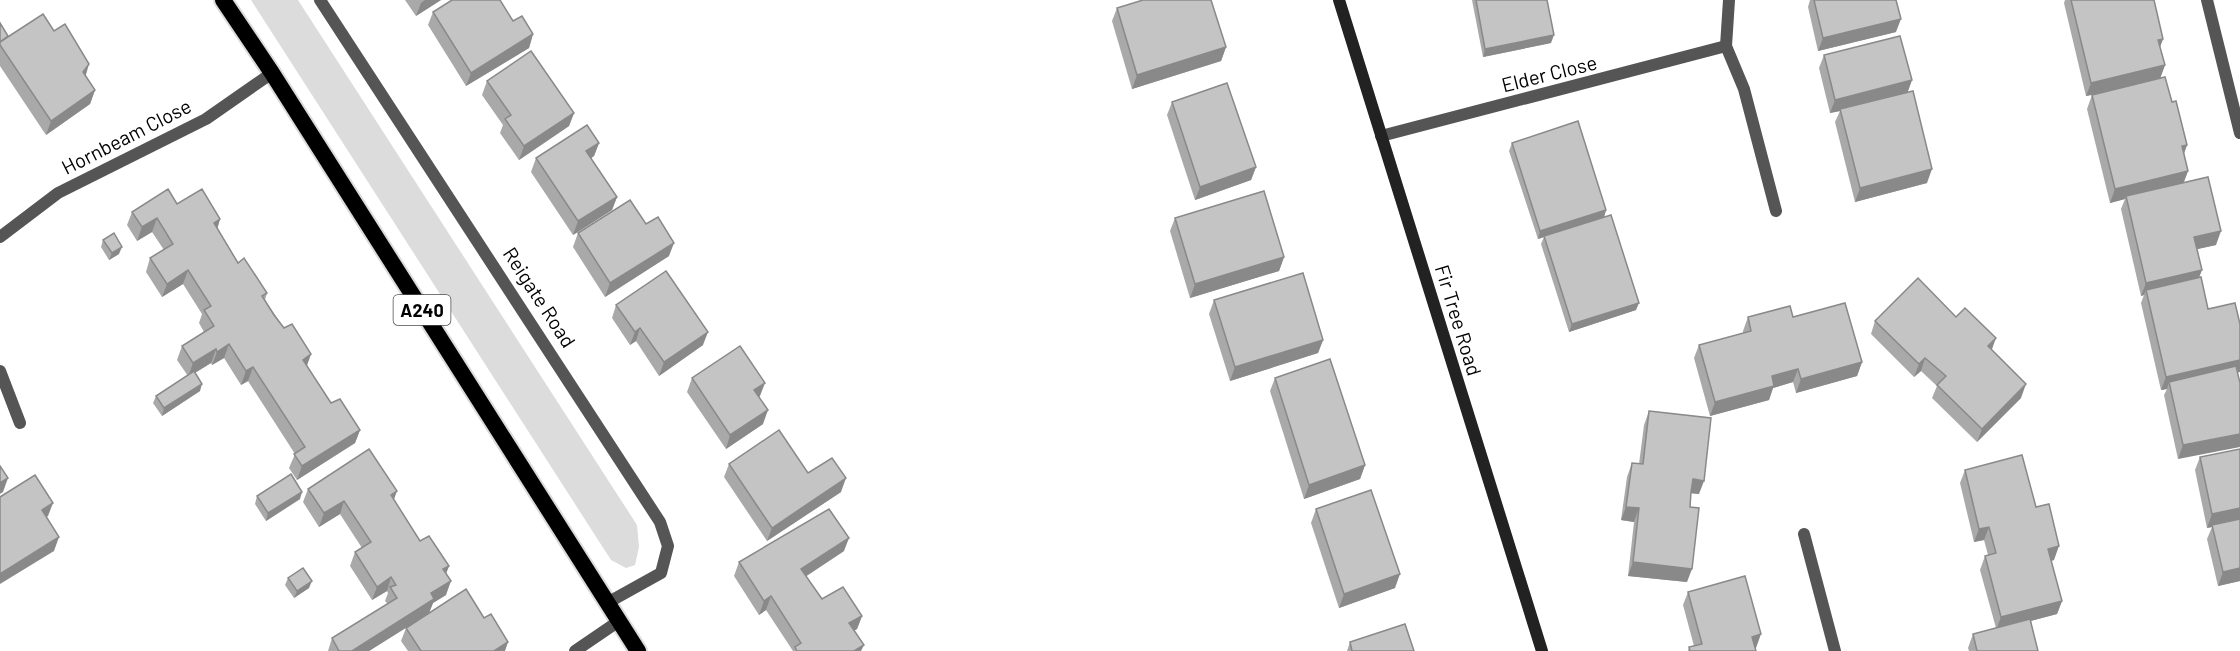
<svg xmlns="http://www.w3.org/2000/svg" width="2240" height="651" viewBox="0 0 2240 651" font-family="Barlow,sans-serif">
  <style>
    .grass { fill: #dcdcdc }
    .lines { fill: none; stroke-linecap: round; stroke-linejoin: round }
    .trunk-casing { stroke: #dbdbdb; stroke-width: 20 }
    .minor { stroke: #555; stroke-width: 12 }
    .secondary { stroke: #222; stroke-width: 12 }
    .trunk { stroke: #000; stroke-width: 16 }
    .wall { fill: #a9a9a9 }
    .shaded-wall { fill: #898989 }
    .building { fill: #c4c4c4; stroke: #898989; stroke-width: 1.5 }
    .labels { text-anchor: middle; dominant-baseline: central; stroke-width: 4.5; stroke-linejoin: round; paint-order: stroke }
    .shield { fill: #fff; stroke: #4c4c4c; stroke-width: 1.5 }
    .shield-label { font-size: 18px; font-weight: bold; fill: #000 }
    .street-label { font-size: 20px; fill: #000; stroke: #fff }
  </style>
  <rect width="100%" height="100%" fill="#fff"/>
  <polygon class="grass" points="251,0 298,0 637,525 639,547 635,565 626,568 611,560"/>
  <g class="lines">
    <g class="trunk-casing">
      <polyline id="trunk" points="223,0 272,73 638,651"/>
    </g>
    <g class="minor">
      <polyline points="320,0 660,522 668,546 661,573 607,603"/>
      <polyline points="1729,0 1726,46 1744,89 1776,211"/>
      <polyline points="2207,0 2240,133"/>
      <polyline points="1381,136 1726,46"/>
      <polyline points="0,237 58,193 206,119 272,73"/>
      <polyline points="0,371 20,423"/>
      <polyline points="1804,534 1835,651"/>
      <polyline points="575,651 619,621"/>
    </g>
    <polyline class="secondary" points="1339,0 1542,651"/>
    <use href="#trunk" class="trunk"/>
  </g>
  <g class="wall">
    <polygon points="405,0 441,0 416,16"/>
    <polygon points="1472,0 1547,0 1551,43 1483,57"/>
    <polygon points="1810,0 1896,0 1896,32 1818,51 1808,7"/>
    <polygon points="2065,0 2154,0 2163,39 2160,47 2165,65 2160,78 2172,102 2187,145 2184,153 2188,171 2184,182 2216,245 2197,249 2199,278 2208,309 2240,372 2238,372 2178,459 2164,395 2167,389 2161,390 2141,303 2144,295 2141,296 2121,209 2125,199 2110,203 2087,109 2092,95 2086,96 2064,3"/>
    <polygon points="1117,8 1226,47 1221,61 1132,89 1112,21"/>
    <polygon points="433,12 513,21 533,34 529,48 466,86 428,25"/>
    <polygon points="0,23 8,36 54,31 95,90 90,104 46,135 0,66"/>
    <polygon points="1824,55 1912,80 1907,93 1927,183 1855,202 1835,122 1840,111 1830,113 1819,68"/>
    <polygon points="487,81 574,113 569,126 519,160 500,133 503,125 482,95"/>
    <polygon points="1172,102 1256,167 1251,180 1195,200 1167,115"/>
    <polygon points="599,143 594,156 591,158 617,197 612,210 573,235 531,172 536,158"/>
    <polygon points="1512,143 1606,210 1604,217 1636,310 1569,332 1541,244 1544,237 1538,239 1509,151"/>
    <polygon points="177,204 220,219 217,229 238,263 267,293 265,300 284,328 311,354 307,366 331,403 360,430 355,443 297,480 289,468 295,454 248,381 241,385 224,358 212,365 211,363 195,373 200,391 162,416 153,403 156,396 188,376 177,360 182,346 204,332 199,323 202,314 183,284 162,297 146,272 150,258 164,250 152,232 137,241 127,225 132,212"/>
    <polygon points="1175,218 1284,257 1279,271 1190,298 1170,231"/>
    <polygon points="646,224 669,256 605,297 573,247 578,233"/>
    <polygon points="103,240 119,254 109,260 101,247"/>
    <polygon points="1214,300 1323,340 1318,353 1230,381 1209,314"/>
    <polygon points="616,305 703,345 659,376 636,341 630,345 612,318"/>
    <polygon points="1748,317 1862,362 1857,376 1796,393 1793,382 1773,388 1769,400 1710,416 1694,358 1699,345 1743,333 1743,331"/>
    <polygon points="1956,317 1991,350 2021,398 1977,442 1932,398 1937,386 1921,371 1914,377 1871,334 1875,321"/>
    <polygon points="692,378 760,396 759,397 763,424 726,449 687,392"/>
    <polygon points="1275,378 1365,465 1360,479 1304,499 1270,391"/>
    <polygon points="1649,411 1699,494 1691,493 1687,582 1628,576 1634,522 1621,520 1627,477 1632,463 1639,464 1644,425"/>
    <polygon points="2200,457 2240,581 2218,586 2207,539 2212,527 2207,528 2195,470"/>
    <polygon points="729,464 808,473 841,492 767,541 724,477"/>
    <polygon points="1965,470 2036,507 2054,560 2051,561 2062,601 2057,614 2031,621 2038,651 1969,651 1968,648 1973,634 1996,628 1980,570 1985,556 1988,555 1984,540 1974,542 1960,483"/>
    <polygon points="308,489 394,500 420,541 449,566 446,573 446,595 433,603 429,613 505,651 408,651 401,641 406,628 414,623 369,651 328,651 332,638 388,604 385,601 388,593 387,591 372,600 350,566 355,552 362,548 340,514 319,527 303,502"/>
    <polygon points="257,496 300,499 266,521 255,504"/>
    <polygon points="1316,509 1395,588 1339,608 1311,523"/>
    <polygon points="844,551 806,576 822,599 862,616 857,629 854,631 854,651 793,651 766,610 759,615 734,576 739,562"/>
    <polygon points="288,578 309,588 294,598 285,585"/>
    <polygon points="1688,592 1756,648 1755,648 1756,651 1688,651 1689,647 1694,646 1683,605"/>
    <polygon points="1350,642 1414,651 1347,651"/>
  </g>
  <g class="shaded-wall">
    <polygon points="425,0 441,0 416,16 421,3"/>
    <polygon points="1901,19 1896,32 1818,51 1823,38"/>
    <polygon points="533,34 529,48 466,86 471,73"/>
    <polygon points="1554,35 1551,43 1483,57 1485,49"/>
    <polygon points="2163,39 2158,52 2158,40"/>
    <polygon points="1226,47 1221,61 1132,89 1137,75"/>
    <polygon points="89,64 85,78 83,72"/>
    <polygon points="2165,65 2160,79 2086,96 2091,83"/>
    <polygon points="1912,80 1907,94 1840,109 1840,111 1830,113 1835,100"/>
    <polygon points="95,90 90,104 46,135 51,121"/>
    <polygon points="574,113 569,126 519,160 524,146"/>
    <polygon points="599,143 594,156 581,165 586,151"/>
    <polygon points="2187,145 2182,159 2182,146"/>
    <polygon points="1256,167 1251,180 1195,200 1200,187"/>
    <polygon points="1932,169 1927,183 1855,202 1860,188"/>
    <polygon points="2188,171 2183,184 2126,196 2125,199 2110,203 2115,189"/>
    <polygon points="617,197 612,210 573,235 578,221"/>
    <polygon points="1606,210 1604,217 1538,239 1540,231"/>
    <polygon points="157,218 152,232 137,241 142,227"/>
    <polygon points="220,219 216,233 214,223"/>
    <polygon points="2221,231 2216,245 2189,251 2194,237"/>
    <polygon points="674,243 669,256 605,297 610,283"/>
    <polygon points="122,247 119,254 109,260 112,253"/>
    <polygon points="1284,257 1279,271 1190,298 1195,284"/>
    <polygon points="188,270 183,284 162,297 167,284"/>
    <polygon points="2202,270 2197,283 2146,290 2144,295 2141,296 2146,283"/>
    <polygon points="1639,303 1636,310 1569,332 1572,324"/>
    <polygon points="640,328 636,341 630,345 635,332"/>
    <polygon points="708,332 703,345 659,376 664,362"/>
    <polygon points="1996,338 1991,352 1988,346"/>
    <polygon points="1323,340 1318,353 1230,381 1235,367"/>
    <polygon points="229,344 224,358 212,365 217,352"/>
    <polygon points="216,349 211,363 188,377 193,363"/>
    <polygon points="311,354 306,367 303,360"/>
    <polygon points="1925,358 1921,371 1914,377 1919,364"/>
    <polygon points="2240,360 2240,372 2171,388 2169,382 2167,389 2161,390 2166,377"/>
    <polygon points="1862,362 1857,376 1796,393 1801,379"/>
    <polygon points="253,367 248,381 241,385 246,371"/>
    <polygon points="1798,369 1793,382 1773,388 1769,400 1710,416 1715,402 1772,376"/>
    <polygon points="765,383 760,396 750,403 754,390"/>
    <polygon points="202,384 200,391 162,416 164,408"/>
    <polygon points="2026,384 2021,398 1977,442 1982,429"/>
    <polygon points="768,410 763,424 726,449 730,435"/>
    <polygon points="360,430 355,443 297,480 302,466"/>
    <polygon points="2240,434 2240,447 2178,459 2183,445"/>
    <polygon points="1365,465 1360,479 1304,499 1309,485"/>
    <polygon points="8,478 3,492 0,494 0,483"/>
    <polygon points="846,478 841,492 767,541 772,528"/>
    <polygon points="1693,479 1704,481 1699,494 1688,493"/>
    <polygon points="397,491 392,505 391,495"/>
    <polygon points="302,492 300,499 266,521 268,513"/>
    <polygon points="344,501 340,514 319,527 324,513"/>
    <polygon points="53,503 48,516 37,523 42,510"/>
    <polygon points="1626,507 1639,508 1634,522 1621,520"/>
    <polygon points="2240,508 2240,521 2207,528 2212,514"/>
    <polygon points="1989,527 1984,540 1974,542 1979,529"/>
    <polygon points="59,537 54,551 0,584 0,574"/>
    <polygon points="849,538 844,551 796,583 801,569"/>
    <polygon points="2059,546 2054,560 2043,563 2048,549"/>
    <polygon points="1633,562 1692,569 1687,582 1628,576"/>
    <polygon points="449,566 444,579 443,569"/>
    <polygon points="2240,568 2240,581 2218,586 2223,572"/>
    <polygon points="1400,574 1395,588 1339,608 1344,594"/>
    <polygon points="391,577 387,591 372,600 377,587"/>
    <polygon points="312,581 309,588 294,598 297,591"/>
    <polygon points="451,581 446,595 433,603 429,613 369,651 352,651 431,593"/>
    <polygon points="771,596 766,610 759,615 764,601"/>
    <polygon points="2062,601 2057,614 1996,630 2001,617"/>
    <polygon points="862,616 857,629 844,636 849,623"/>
    <polygon points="1761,634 1756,648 1747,651 1752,637"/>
    <polygon points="508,642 505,651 494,651"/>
    <polygon points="864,645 861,651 854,651"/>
  </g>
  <g class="building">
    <polygon points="452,0 500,0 513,21 522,16 533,34 471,73 433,12"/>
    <polygon points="1143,0 1211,0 1226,47 1137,75 1117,8"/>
    <polygon points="1476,0 1547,0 1554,35 1485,49"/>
    <polygon points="1814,0 1896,0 1901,19 1823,38"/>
    <polygon points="2071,0 2154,0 2163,39 2158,40 2165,65 2091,83"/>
    <polygon points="43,14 54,31 65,24 89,64 83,72 95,90 51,121 0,45 0,42"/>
    <polygon points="0,23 8,36 0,42"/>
    <polygon points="1900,36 1912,80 1835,100 1824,55"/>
    <polygon points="531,51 574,113 524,146 505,119 511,115 487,81"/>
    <polygon points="2165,77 2172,102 2176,101 2187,145 2182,146 2188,171 2115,189 2092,95"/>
    <polygon points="1227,83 1256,167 1200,187 1172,102"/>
    <polygon points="1913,91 1932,169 1860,188 1840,109"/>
    <polygon points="1578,121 1606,210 1540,231 1512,143"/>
    <polygon points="587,125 599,143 586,151 617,197 578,221 536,158"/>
    <polygon points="2208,177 2221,231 2194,237 2202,270 2146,283 2126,196"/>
    <polygon points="168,189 177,204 202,189 220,219 214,223 238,263 244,258 267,293 262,296 274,315 284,328 292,324 311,354 303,360 331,403 340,399 360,430 302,466 294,454 305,447 253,367 246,371 229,344 217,352 216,349 193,363 182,346 214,326 204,310 211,306 188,270 167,284 150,258 173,244 157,218 142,227 132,212"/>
    <polygon points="1264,191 1284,257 1195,284 1175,218"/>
    <polygon points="630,200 646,224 658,217 674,243 610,283 578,233"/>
    <polygon points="1611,215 1639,303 1572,324 1544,236"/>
    <polygon points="114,233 122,247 112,253 103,240"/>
    <polygon points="666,271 708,332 664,362 640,328 635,332 616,305"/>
    <polygon points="1303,273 1323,340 1235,367 1214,300"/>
    <polygon points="2201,277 2208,309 2235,303 2240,324 2240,360 2166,377 2146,290"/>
    <polygon points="1918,278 1956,317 1965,308 1996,338 1988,346 2026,384 1982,429 1937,385 1946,376 1925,358 1919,364 1875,321"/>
    <polygon points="1845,303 1862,362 1801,379 1798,369 1772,376 1774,386 1715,402 1699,345 1751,331 1748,317 1790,306 1793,317"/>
    <polygon points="740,346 765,383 754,390 768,410 730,435 692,378"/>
    <polygon points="1330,359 1365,465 1309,485 1275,378"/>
    <polygon points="2236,366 2240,383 2240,434 2183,445 2169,382"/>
    <polygon points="194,371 202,384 164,408 156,396"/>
    <polygon points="1649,411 1711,418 1704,481 1693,479 1691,492 1690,507 1699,508 1692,569 1633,562 1639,508 1626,507 1632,463 1643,464"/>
    <polygon points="779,430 808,473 832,458 846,478 772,528 729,464"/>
    <polygon points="369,449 397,491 391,495 420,541 429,536 449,566 443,569 451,581 431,593 434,599 352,651 339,651 332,638 397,598 390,587 396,585 391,577 377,587 355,552 371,542 344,501 324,513 308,489"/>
    <polygon points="2240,449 2240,508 2212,514 2200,457"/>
    <polygon points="2022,455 2036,507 2049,504 2059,546 2048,549 2062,601 2001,617 1985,556 1996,553 1989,527 1979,529 1965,470"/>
    <polygon points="0,466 8,478 0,483"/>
    <polygon points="291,474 302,492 268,513 257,496"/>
    <polygon points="35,475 53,503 42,510 59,537 0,574 0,497"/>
    <polygon points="1371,490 1400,574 1344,594 1316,509"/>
    <polygon points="829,509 849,538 801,569 822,599 843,587 862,616 849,623 864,645 854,651 797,651 795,647 801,643 771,596 764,601 739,562"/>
    <polygon points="2240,519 2240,568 2223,572 2212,525"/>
    <polygon points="303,568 312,581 297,591 288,578"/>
    <polygon points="1745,576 1761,634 1752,637 1756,651 1690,651 1689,647 1702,644 1688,592"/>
    <polygon points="466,589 484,618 491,614 508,642 494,651 421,651 406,628"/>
    <polygon points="2030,619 2038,651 1977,651 1973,634"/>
    <polygon points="1405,624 1414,651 1352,651 1350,642"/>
  </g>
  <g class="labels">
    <rect class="shield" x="393.5" y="295" width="57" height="30" rx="4.5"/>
    <g class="shield-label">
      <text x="422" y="310">A240</text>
    </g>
    <g class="street-label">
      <text transform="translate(1549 73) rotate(-14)">Elder Close</text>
      <text transform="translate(126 136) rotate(-27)">Hornbeam Close</text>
      <text transform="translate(540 297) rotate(57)">Reigate Road</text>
      <text transform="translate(1459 320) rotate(73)">Fir Tree Road</text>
    </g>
  </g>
</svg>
